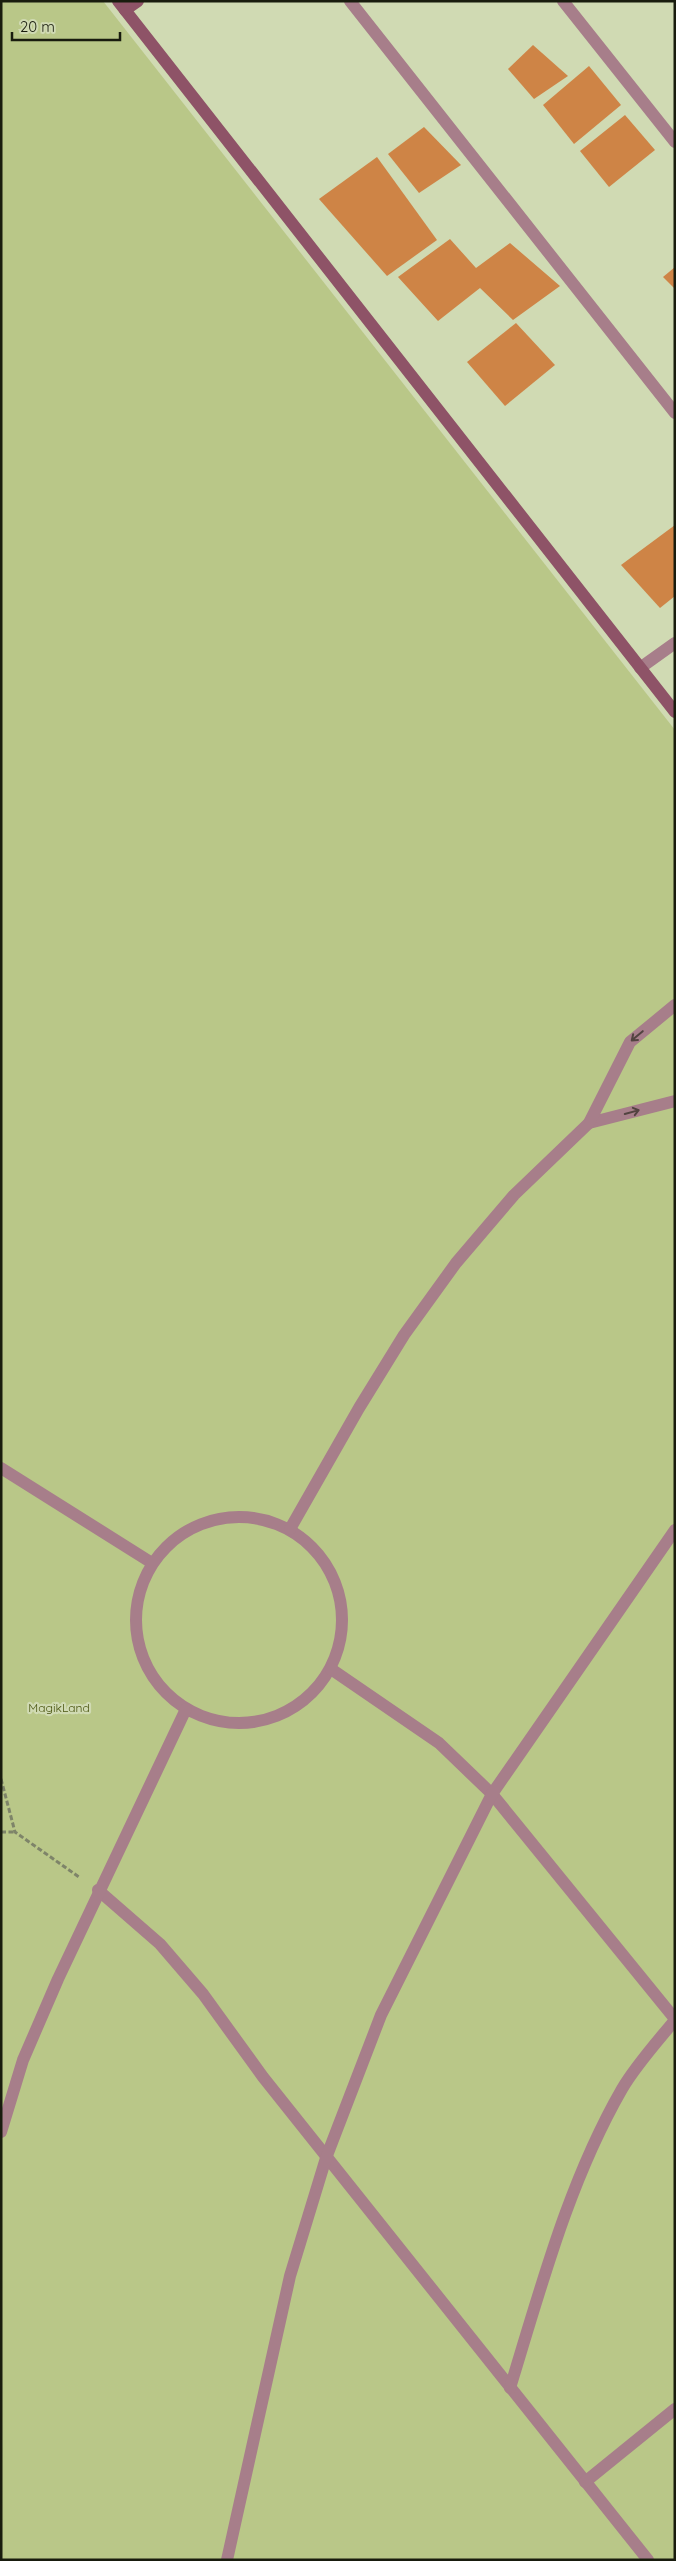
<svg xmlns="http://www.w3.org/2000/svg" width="676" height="2561" viewBox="0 0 676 2561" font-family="Quicksand,sans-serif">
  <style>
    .green { fill: #b9c788 }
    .building { fill: #ce8446 }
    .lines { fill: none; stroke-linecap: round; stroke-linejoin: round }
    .path { stroke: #7e8469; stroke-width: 3; stroke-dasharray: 5 2.5; stroke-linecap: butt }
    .lane { stroke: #a77e8a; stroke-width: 12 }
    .street { stroke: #a77e8a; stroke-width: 12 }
    .secondary { stroke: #8e5367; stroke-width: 12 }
    .oneway { stroke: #524340 }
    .labels { text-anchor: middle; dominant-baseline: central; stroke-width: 4.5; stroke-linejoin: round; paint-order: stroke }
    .park-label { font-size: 12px; fill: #495410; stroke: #d0dab3 }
  </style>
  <rect width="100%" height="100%" fill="#d0dab3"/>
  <polygon class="green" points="1,1 103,1 675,730 675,2560 1,2560"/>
  <g class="building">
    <polygon points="533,45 568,76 534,99 508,69"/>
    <polygon points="589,66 621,105 574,144 543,105"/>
    <polygon points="625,115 655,150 609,187 580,151"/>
    <polygon points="424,127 461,165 419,193 388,154"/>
    <polygon points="377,157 437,240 387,276 319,199"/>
    <polygon points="450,239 476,268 510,243 560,286 513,320 480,288 438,321 398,277"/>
    <polygon points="675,267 675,289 663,277"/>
    <polygon points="516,323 555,365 505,406 467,362"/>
    <polygon points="675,525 675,596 660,608 621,565"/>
  </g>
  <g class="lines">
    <g class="path">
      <polyline points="1,1779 15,1832 79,1877"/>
      <polyline points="1,1832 15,1832"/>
    </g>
    <g class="lane">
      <polyline points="589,1123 675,1101"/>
      <polyline points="1,1468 152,1563"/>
      <circle cx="239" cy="1620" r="103"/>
      <polyline points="290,1529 359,1408 404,1335 456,1263 514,1195 589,1123 630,1042 675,1005"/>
      <polyline points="331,1669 439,1743 492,1794 675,2019"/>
      <polyline points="98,1890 160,1944 203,1994 263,2077 648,2560"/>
      <polyline points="1,2132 23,2060 58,1979 186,1709"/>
      <path d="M510,2388C541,2287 569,2181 622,2089C636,2065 657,2042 675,2020"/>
      <polyline points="585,2482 675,2409"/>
      <polyline points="227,2560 290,2276 326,2158 381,2015 492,1794 675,1530"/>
    </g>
    <g class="street">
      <polyline points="350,1 675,413"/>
      <polyline points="563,1 675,142"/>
      <polyline points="640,668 675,643"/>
    </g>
    <g class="secondary">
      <polyline points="118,1 675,712"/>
      <polyline points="125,10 138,1"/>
    </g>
  </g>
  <defs><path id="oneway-shaft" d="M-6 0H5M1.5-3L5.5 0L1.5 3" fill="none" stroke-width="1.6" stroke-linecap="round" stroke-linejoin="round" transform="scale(1.25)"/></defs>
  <g class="oneway">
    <use href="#oneway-shaft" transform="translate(637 1036) rotate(140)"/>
    <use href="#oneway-shaft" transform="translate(632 1112) rotate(-15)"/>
  </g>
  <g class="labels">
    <g class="park-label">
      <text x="59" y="1707">MagikLand</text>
    </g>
  </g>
  <rect width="676" height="2561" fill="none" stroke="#191c0e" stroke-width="5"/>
  <path d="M12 32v8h108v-8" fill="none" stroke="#191c0e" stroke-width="2.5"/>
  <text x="20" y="32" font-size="15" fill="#191c0e" stroke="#d0dab3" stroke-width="4" paint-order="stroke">20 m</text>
</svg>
